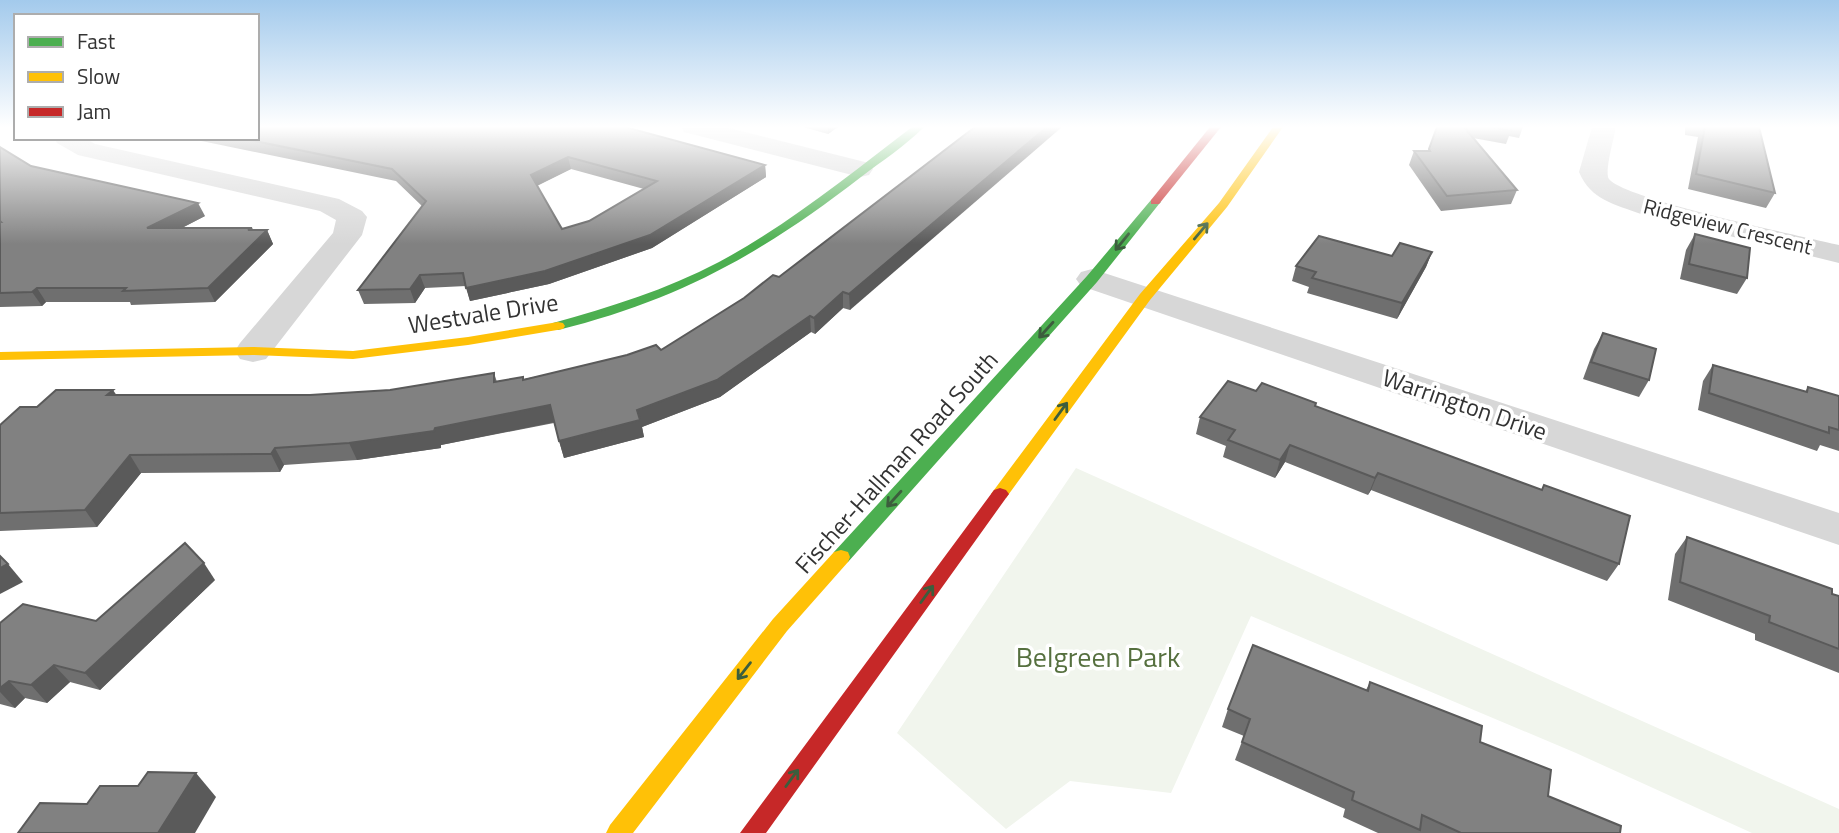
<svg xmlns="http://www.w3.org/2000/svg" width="1839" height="833" viewBox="0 0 1839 833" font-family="'Titillium Web',sans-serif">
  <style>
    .green { fill: #f1f5ed }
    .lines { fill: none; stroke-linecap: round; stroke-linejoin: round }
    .street { fill: #d7d7d7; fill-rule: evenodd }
    .fast { fill: #4caf50; fill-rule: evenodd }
    .slow { fill: #ffc107; fill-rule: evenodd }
    .jam { fill: #c62828; fill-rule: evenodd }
    .wall { fill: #6f6f6f; fill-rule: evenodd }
    .shaded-wall { fill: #5a5a5a }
    .building { fill: #818181; stroke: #5a5a5a; stroke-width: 2; fill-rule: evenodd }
    .oneway { stroke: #3c5e3d }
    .labels { text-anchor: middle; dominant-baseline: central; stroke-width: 7; stroke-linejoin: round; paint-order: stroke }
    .far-street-label { font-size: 21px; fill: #333; stroke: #fff }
    .street-label { font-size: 24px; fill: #333; stroke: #fff }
    .near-park-label { font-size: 28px; fill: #56703f; stroke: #fff }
  </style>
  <rect width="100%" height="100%" fill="#fff"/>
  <polygon class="green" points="1076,468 1839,809 1839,833 1752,833 1576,753 1251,616 1171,793 1070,781 1006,829 897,733"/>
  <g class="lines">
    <g class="street">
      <polygon points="681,127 725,127 869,163 873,169 869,175 860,177 684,132"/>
      <path d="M1592,127H1616C1614,138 1604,173 1609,179C1626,200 1802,236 1839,245V263L1641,214C1614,204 1591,200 1579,172Z"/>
      <polygon points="54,138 85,138 95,144 339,199 362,211 367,217 362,235 266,359 253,362 240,359 235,351 240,343 333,233 336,220 320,211 78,155 57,143"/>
      <polygon points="1092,269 1839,513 1839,545 1081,286 1076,279 1081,272"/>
    </g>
    <g class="fast">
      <path d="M912,127H924C905,146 882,161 861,177C763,253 679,300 558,330L551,326L553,323C610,307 666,290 719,262C788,225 849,175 912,127Z"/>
      <polygon points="1155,199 1161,202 1159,204 1097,282 848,562 841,564 834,562 832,557 834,552 1087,276 1151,200"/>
    </g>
    <g class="slow">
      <polygon points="1273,127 1283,127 1227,207 1150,300 1006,498 994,498 991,494 994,490 1140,294 1219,203"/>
      <polygon points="558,322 563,323 565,326 563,329 468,345 353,359 253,355 0,360 0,352 253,347 353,351 468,337"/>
      <polygon points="841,550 848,552 850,557 848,562 787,631 633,833 606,833 610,825 773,619 834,552"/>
    </g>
    <g class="jam">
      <polygon points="1210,127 1221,127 1159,204 1151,204 1151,200"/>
      <polygon points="1000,488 1006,490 1009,494 1006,498 766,833 740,833 994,490"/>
    </g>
  </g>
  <g class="wall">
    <polygon points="803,127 838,127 828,134"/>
    <polygon points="975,127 850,310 843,308 815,334 811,332 720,397 642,427 644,437 564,458 554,423 441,445 441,448 357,460 284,465 280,472 141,473 97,527 0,531 0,425 37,407 116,395 310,395 390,390 494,373 497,382 524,379 661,350 779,277"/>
    <polygon points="1437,127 1523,127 1519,138 1509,136 1506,144 1473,138 1517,190 1511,204 1441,211 1409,165 1414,151 1428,151"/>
    <polygon points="1685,127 1759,127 1775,193 1766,208 1688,189 1698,137 1685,135"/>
    <path d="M187,138H257L765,165L766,177L652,248L549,284L470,301L466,286L425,288L415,303L364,304L358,290L422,206L396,181ZM571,169L644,189L589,221L562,229L537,186Z"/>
    <polygon points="0,147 31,166 205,216 182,228 267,230 273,244 215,302 131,305 130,302 46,302 42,306 0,307"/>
    <polygon points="1695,234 1747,278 1737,294 1680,279 1686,250"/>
    <polygon points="1432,252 1426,267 1397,319 1307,293 1309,287 1292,281 1296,266"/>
    <polygon points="1603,333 1649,380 1639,397 1583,379 1594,349"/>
    <polygon points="1713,365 1805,392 1808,387 1839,396 1839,451 1820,445 1817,451 1698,410 1703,381"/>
    <polygon points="1256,391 1316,403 1315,406 1541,490 1544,485 1619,564 1607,581 1371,490 1368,495 1285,462 1275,478 1223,457 1226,446 1196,434 1200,417"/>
    <polygon points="1687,537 1839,596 1839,673 1755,640 1755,634 1668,600 1675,554"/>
    <polygon points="215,580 100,690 70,682 47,703 25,698 15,708 0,704 0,623 96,621"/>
    <polygon points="1370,682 1480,742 1548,796 1620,833 1378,833 1343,817 1345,809 1235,760 1244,736 1222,727 1228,709 1366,690"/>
  </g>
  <g class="shaded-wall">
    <polygon points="828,127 838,127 828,134"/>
    <polygon points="1047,127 1062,127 850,310 849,294"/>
    <polygon points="568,157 571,169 534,187 531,175"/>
    <polygon points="765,165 766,177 652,248 549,284 470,301 466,288"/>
    <polygon points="198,203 205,216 154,242 147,228"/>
    <polygon points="252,228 257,240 267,230 273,244 215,302 208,288 248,230"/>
    <polygon points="1432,252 1426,267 1397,319 1402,303"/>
    <polygon points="420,275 425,288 415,303 410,289"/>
    <polygon points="37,288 46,302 42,306 32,292"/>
    <polygon points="843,292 843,308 815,334 814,318"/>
    <polygon points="810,316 811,332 720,397 642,427 644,437 564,458 559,441"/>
    <polygon points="113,390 124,406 107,395"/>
    <polygon points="550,405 555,422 441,445 441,448 357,460 349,443"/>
    <polygon points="1290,445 1285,462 1275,478 1280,460"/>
    <polygon points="275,448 284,465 280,472 271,454"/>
    <polygon points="130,455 141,473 97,527 85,510"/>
    <polygon points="1378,473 1371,490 1368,495 1375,478"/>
    <polygon points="204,563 215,580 100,690 85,673"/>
    <polygon points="8,564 23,582 0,594 0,568"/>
    <polygon points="54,665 70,682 47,703 31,685"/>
    <polygon points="9,681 25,698 15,708 0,692 0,688"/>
    <polygon points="196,773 216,797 195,833 158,833"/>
  </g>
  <g class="building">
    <path d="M257,127H625L765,165L650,235L545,271L466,288L463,273L420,275L410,289L358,290L426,201L392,169L240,138H257ZM568,157L657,181L589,221L562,229L531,175Z"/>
    <polygon points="975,127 1047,127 849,294 843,292 814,318 810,316 717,380 637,410 640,420 559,441 550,405 435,428 434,431 349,443 275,448 271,454 130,455 85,510 0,513 0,425 20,407 37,407 56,390 113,390 107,395 310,395 390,390 494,373 494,382 523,377 523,380 627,355 656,345 661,350 744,298 773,275 779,277"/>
    <polygon points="1437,127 1464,127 1517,190 1447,196 1414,151 1430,151 1429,149"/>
    <polygon points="1494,127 1512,127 1511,131"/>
    <polygon points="1705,127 1759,127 1775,193 1696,174"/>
    <polygon points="0,147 31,166 198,203 147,228 252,228 248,230 267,230 208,288 123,291 126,288 37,288 32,292 0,293 0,222 1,222 0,221"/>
    <polygon points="1695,234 1750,248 1747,278 1689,264"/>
    <polygon points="1319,236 1392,256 1400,243 1432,252 1402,303 1312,278 1316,272 1296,266"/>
    <polygon points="1603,333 1656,349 1649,380 1591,362"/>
    <polygon points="1713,365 1807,392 1808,387 1839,396 1839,430 1829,427 1829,433 1709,393"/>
    <polygon points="1228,381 1256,391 1262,383 1316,403 1315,406 1542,490 1544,485 1630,516 1619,564 1378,473 1375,478 1290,445 1280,460 1228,440 1235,430 1200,417"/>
    <polygon points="1687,537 1832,589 1832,594 1839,596 1839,649 1769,622 1770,616 1680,582"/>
    <polygon points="185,543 204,563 85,673 54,665 31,685 9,681 0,688 0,623 23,604 96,621"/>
    <polygon points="0,556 8,564 0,568"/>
    <polygon points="1253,645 1368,691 1370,682 1482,726 1480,742 1551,770 1548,796 1621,826 1620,833 1461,833 1422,815 1420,830 1352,800 1354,792 1242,742 1250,719 1228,709"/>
    <polygon points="148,772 196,773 158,833 18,833 40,803 87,804 100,786 138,786"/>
  </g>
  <defs><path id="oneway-shaft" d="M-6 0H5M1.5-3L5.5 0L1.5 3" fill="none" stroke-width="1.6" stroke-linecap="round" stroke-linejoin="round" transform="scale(1.75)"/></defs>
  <g class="oneway">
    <use href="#oneway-shaft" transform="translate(1201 231) rotate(-50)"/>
    <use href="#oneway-shaft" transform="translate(1122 242) rotate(129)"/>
    <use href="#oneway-shaft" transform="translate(1046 330) rotate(132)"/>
    <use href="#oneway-shaft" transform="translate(1061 411) rotate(-54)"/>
    <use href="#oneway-shaft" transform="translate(894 499) rotate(132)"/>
    <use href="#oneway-shaft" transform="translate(927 594) rotate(-54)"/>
    <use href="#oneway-shaft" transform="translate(744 671) rotate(128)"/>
    <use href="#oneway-shaft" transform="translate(792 778) rotate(-54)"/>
  </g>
  <linearGradient id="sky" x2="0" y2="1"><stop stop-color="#a3caec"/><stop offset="0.52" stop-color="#fff"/><stop offset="1" stop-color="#fff" stop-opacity="0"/></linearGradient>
  <rect width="1839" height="244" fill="url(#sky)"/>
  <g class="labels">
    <g class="far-street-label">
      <text transform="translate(1728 226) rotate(14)">Ridgeview Crescent</text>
    </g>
    <g class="street-label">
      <text transform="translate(483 313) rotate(-9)">Westvale Drive</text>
      <text transform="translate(1465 404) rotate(19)">Warrington Drive</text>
      <text transform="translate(896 462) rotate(-48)">Fischer-Hallman Road South</text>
    </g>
    <g class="near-park-label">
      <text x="1098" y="656">Belgreen Park</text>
    </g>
  </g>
  <rect x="14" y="14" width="245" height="126" fill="#ffffff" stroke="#adadad" stroke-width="2"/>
  <rect x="28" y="37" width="35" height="10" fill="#4caf50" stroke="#adadad" stroke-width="2"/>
  <text x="77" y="49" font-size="21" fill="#333333">Fast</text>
  <rect x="28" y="72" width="35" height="10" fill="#ffc107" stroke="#adadad" stroke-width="2"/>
  <text x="77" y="84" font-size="21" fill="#333333">Slow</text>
  <rect x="28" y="107" width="35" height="10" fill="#c62828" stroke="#adadad" stroke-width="2"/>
  <text x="77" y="119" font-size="21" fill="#333333">Jam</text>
</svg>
